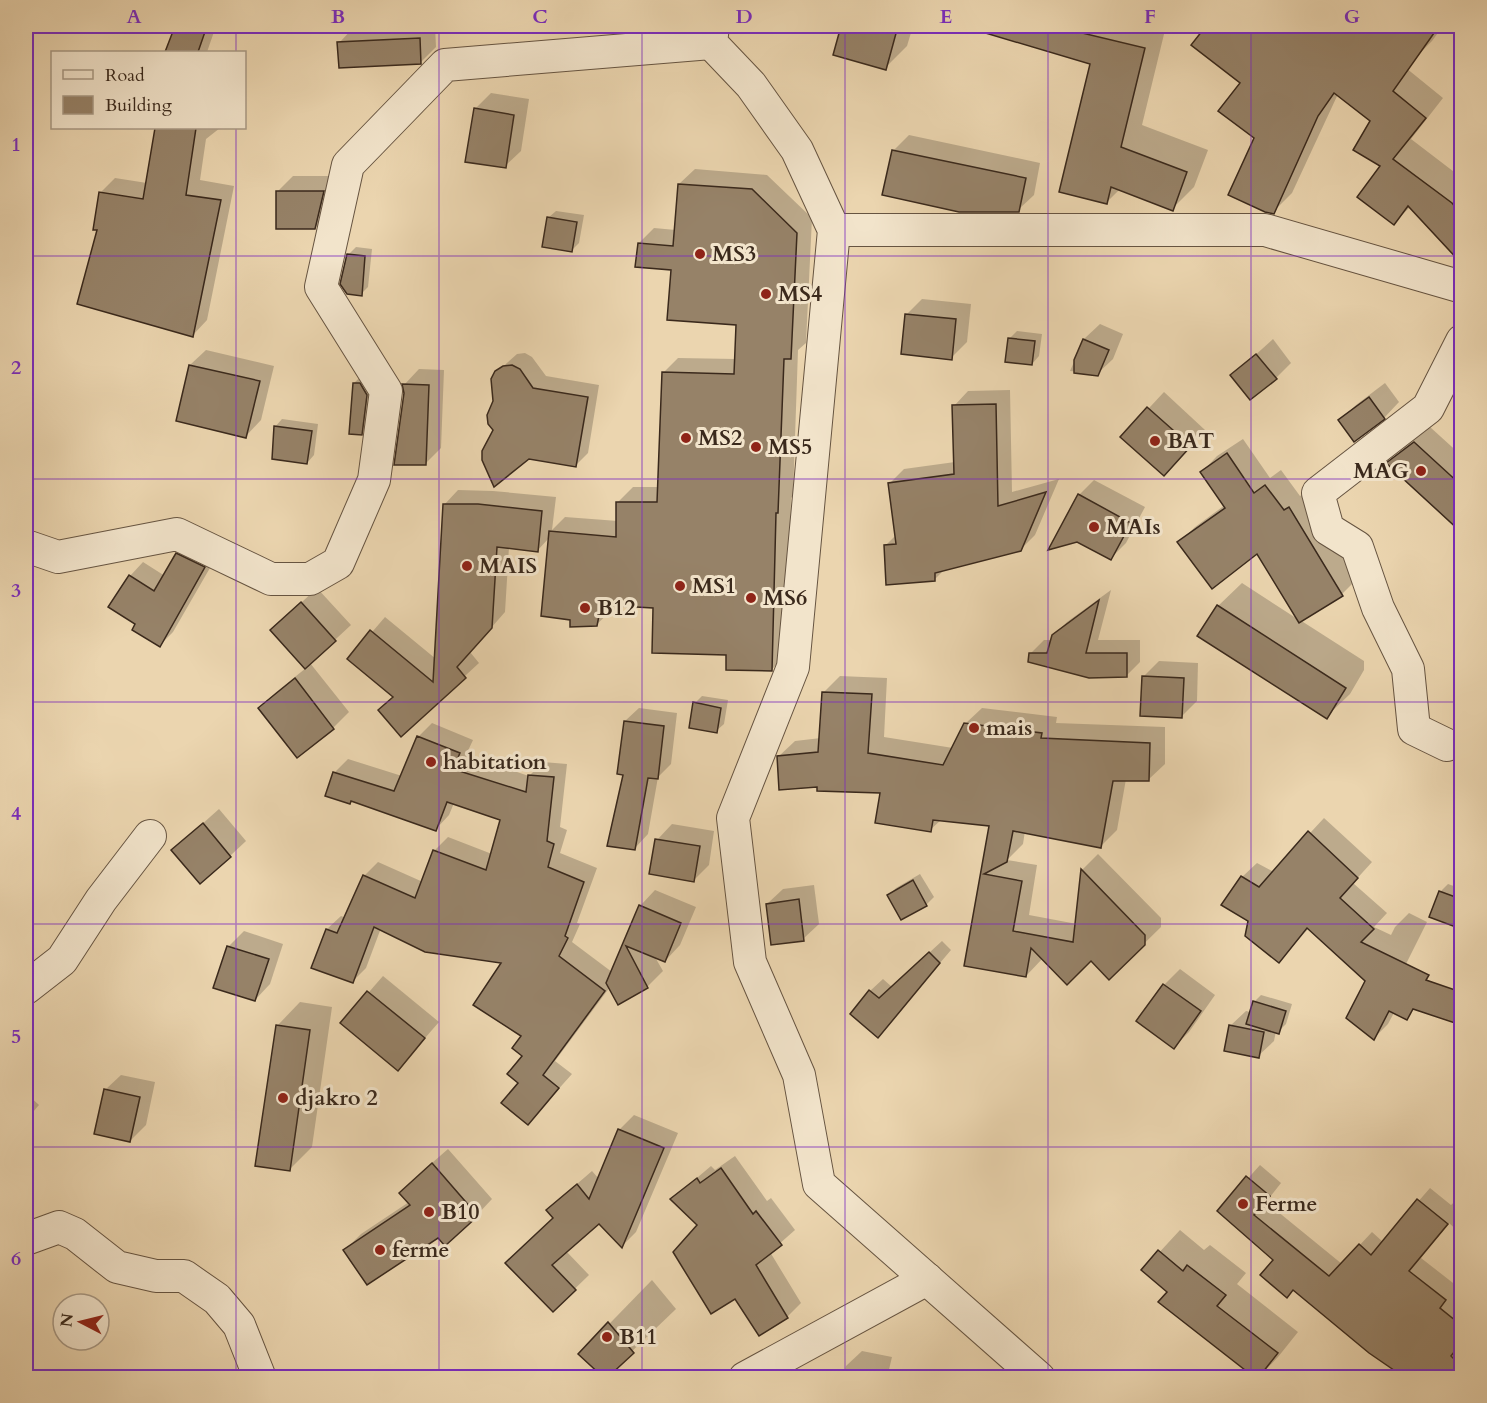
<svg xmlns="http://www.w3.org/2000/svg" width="1487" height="1403" viewBox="0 0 1487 1403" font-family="Cardo,serif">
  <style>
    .shadow { fill: #0003 }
    .building { fill: #968268; stroke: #3a291c; stroke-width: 1.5 }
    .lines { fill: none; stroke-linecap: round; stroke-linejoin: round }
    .minor-casing { stroke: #665441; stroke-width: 34 }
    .minor { stroke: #f2e4cb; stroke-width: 32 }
    .grid { fill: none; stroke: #7b2cbf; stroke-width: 1.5; stroke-opacity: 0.55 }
    .poi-dot { fill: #8f2418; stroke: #f2e4cb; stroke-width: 2 }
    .labels { text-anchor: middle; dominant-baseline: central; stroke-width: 6; stroke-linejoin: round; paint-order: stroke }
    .poi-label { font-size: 22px; font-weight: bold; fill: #3a291c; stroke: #f2e4cb; text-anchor: start }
    .neatline { fill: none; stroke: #7b2cbf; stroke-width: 2 }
    .grid-label { font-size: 20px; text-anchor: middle; font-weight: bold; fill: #7b2cbf }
  </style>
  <rect width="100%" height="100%" fill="#ebd5af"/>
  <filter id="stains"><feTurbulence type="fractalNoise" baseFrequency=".00333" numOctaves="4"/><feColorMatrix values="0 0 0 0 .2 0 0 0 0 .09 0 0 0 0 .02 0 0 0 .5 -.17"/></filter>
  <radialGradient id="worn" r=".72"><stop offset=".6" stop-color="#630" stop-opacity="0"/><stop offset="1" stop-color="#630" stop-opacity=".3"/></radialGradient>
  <g class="shadow">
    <polygon points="176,26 216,26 207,52 167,52"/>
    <polygon points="376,26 435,26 436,47 421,62 339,43 354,27"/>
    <polygon points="443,26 504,26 500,30"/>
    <polygon points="843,26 913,26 907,46 885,68 835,54"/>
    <polygon points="965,26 1166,26 1142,125 1208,150 1194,187 1172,209 1120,189 1107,202 1092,63"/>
    <polygon points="1208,26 1443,26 1432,41 1413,60 1374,42 1443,98 1411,139 1462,178 1462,241 1451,250 1411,206 1394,223 1372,121 1338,94 1292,193 1273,212 1243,82 1193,44"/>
    <polygon points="491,93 529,99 521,151 505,166 475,109"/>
    <polygon points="157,128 220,128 206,139 200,180 234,186 207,320 193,335 99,229 100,193 115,178 147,183"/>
    <polygon points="909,135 1040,163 1034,195 1018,210 893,151"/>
    <polygon points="695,169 767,175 812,218 806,343 798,350 793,496 791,498 787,655 771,670 728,654 655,607 613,604 612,610 596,625 571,619 549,538 537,551 509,547 505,612 470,652 479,663 401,735 395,696 349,659 385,617 436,659 444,505 458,490 493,491 556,497 552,530 565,517 618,521 618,502 633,487 659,487 663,373 678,358 736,359 738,324 639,243 654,228 676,230 679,184"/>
    <polygon points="293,176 338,176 330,212 315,228 278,191"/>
    <polygon points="556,211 584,215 579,243 572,250 548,218"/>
    <polygon points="356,247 372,249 368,287 361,294 348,255"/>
    <polygon points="922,299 971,304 967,342 951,358 907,314"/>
    <polygon points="1100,324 1123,334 1113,359 1097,374 1070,371 1084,339"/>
    <polygon points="1017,331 1042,334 1039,356 1032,364 1010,338"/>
    <polygon points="1273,339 1291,363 1276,378 1232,376"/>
    <polygon points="206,350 274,366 261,420 246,436 190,365"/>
    <polygon points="525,353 532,357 546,376 599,385 588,453 576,465 494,430 497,372 517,354"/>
    <polygon points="370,368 377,418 361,434 354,383"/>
    <polygon points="419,369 444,370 441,448 425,464 404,385"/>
    <polygon points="1385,383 1399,402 1384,418 1340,420 1356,405"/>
    <polygon points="1010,390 1012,492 1059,479 1035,535 1020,550 945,569 934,580 885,546 896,535 889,484 904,469 955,462 954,406 968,391"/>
    <polygon points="1164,392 1205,430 1179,459 1122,437"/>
    <polygon points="282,419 318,424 314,455 307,463 275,427"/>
    <polygon points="1430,427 1462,456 1462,517 1455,524 1388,463 1404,448"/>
    <polygon points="1243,439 1270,478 1281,470 1300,496 1305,493 1357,579 1342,594 1300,620 1364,661 1364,670 1350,694 1326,717 1199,636 1218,606 1242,583 1299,620 1258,552 1179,543 1195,527 1225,505 1202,472 1217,456"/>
    <polygon points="1094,480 1145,507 1126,543 1110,559 1079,495"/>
    <polygon points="190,541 218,554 173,632 160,645 137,624 130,576 143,562 165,576 177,554"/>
    <polygon points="317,588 351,625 310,663 349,712 333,728 298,756 260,708 275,693 306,668 288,615"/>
    <polygon points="1111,590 1098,640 1140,640 1140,662 1126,676 1030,654 1044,640 1052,640 1053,636 1067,622"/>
    <polygon points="1159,661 1198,663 1197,701 1181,717 1143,677"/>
    <polygon points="840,676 887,678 884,737 953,748 965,724 982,708 1057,717 1056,723 1165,727 1165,764 1148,780 1126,779 1117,830 1101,846 1025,831 1023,844 1007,860 1037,865 1029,915 1077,924 1082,870 1098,854 1161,918 1161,927 1109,978 1091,959 1043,958 1026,976 966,965 991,825 941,820 930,830 881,792 819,786 778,757 795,741 821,738 824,692"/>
    <polygon points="702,696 728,700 724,724 716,731 695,703"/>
    <polygon points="639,708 677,713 671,764 658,777 648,834 635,848 625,774 625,721"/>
    <polygon points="432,723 473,740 466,755 529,776 543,762 567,764 560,827 567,830 560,853 597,868 577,923 580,924 572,942 612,972 640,906 655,890 696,907 680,945 665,961 655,957 663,971 647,987 618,1003 610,987 555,1061 572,1074 528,1123 520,1082 524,1055 523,1036 503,962 381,928 366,968 353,981 313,967 327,929 341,916 346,918 364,876 378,862 423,882 434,851 448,837 492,854 502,819 454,803 449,815 436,829 334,773 348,759 402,776 419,736"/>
    <polygon points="1462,757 1462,771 1456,770 1458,761"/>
    <polygon points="219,809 246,841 230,856 173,850"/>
    <polygon points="1324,818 1372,862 1353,883 1387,913 1374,927 1391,935 1395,927 1409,913 1427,922 1402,972 1413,977 1388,1024 1374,1038 1367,981 1309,928 1279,961 1250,921 1242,877 1257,863 1274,872"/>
    <polygon points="672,824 714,831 709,865 694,880 657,840"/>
    <polygon points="920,874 934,897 926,905 908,915 889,895 896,888"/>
    <polygon points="1448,884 1462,889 1462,925 1460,927 1440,892"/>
    <polygon points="814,885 819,924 803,939 767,904 783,889"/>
    <polygon points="244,931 283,944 270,984 255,1000 228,947"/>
    <polygon points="942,941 951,950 878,1036 870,991 883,979 892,987"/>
    <polygon points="1180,969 1215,995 1189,1032 1174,1047 1138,1021 1164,985"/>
    <polygon points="383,976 439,1022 398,1069 342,1023"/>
    <polygon points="1261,995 1292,1004 1286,1024 1278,1032 1276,1031 1274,1041 1258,1056 1230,1026 1246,1011 1251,1012 1254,1002"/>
    <polygon points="300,1002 332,1007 312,1147 289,1170 277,1026"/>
    <polygon points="121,1075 155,1082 146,1125 130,1141 105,1090"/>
    <polygon points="26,1093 39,1105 26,1120"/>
    <polygon points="634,1115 678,1133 636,1232 622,1246 599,1222 566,1251 589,1275 553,1310 507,1263 554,1217 548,1210 563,1196 592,1171 599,1179 619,1130"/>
    <polygon points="448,1149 492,1199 477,1215 445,1244 438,1236 345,1250 361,1234 409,1202 416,1177"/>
    <polygon points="735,1156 767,1201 771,1198 795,1230 770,1252 801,1303 787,1317 759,1334 699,1225 672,1199 711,1166 715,1170"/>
    <polygon points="1260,1165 1281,1183 1266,1202 1342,1264 1372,1232 1383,1242 1430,1188 1451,1205 1462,1195 1462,1235 1449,1223 1421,1258 1462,1290 1462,1372 1456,1378 1384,1378 1393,1368 1219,1211"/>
    <polygon points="1180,1230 1204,1250 1210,1245 1246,1273 1237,1284 1298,1332 1278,1357 1258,1378 1160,1302 1169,1291 1143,1270"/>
    <polygon points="652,1280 676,1309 605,1377 580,1354"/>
    <polygon points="862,1351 892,1357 887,1378 844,1378 846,1366"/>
  </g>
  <g class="building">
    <polygon points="175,26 207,26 198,52 165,52"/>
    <polygon points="841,26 898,26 886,70 833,55"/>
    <polygon points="983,26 1053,26 1145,48 1121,147 1187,172 1173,211 1111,187 1107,204 1059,192 1090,64 982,32"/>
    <polygon points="1206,26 1439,26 1393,91 1426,118 1393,159 1452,203 1461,214 1461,263 1408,206 1394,225 1357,197 1380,166 1353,150 1370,121 1334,93 1318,116 1274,214 1265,212 1228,195 1254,138 1218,111 1240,83 1191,45"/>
    <polygon points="420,38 421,64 339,68 337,42"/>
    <polygon points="474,108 514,115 506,168 465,162"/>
    <polygon points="155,128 196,128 186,195 221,200 193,337 77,304 97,230 93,230 99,192 143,199"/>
    <polygon points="892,150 1026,178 1019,212 959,212 882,195"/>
    <polygon points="678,184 752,189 797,233 791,359 784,359 778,513 776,513 772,671 726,670 726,655 652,653 653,608 601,605 597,626 570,627 570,620 541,616 549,531 616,537 616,502 657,502 662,372 734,374 736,325 667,320 671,270 635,267 638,243 673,246"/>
    <polygon points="276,191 324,191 315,229 276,229"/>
    <polygon points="547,217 577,222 572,252 542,247"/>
    <polygon points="347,254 365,256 362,296 347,294 340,284"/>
    <polygon points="905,314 956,319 952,360 901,354"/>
    <polygon points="1008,338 1035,341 1032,365 1005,362"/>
    <polygon points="1083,339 1109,350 1098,376 1074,373 1074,360"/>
    <polygon points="1256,354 1277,379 1250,400 1230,375"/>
    <polygon points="189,365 260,381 246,438 176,421"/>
    <polygon points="512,365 520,369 533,388 588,397 576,467 529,459 494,487 482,460 482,451 493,430 488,424 487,415 493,401 491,379 495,371 503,366"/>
    <polygon points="353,383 360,383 367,395 362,435 349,434"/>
    <polygon points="402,384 429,385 426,465 394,465 404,393"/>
    <polygon points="1369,397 1385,419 1354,442 1338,420"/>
    <polygon points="996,404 998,506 1046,492 1021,551 935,573 935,581 886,585 884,545 896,544 888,483 954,474 952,405"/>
    <polygon points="1147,407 1191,446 1164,476 1120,437"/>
    <polygon points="274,426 312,431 307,464 272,459"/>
    <polygon points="1414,442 1461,485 1461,532 1386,463"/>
    <polygon points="1227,453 1254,493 1265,485 1284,510 1289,507 1343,596 1299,623 1257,554 1212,589 1177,542 1225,508 1200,472"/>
    <polygon points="1078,494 1131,523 1111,560 1077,542 1048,550"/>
    <polygon points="443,504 478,504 542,511 538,552 497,547 492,628 457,667 466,678 401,737 378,710 393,697 347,659 370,630 433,682"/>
    <polygon points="176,553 205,567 160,647 132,630 135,624 108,607 129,575 154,591"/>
    <polygon points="1099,600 1086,653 1127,653 1127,677 1089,678 1028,662 1029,653 1047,653 1052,635"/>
    <polygon points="301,602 336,641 305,669 270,630"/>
    <polygon points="1217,605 1346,688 1327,719 1197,636"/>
    <polygon points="1142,676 1184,678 1182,718 1140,716"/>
    <polygon points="295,678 334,729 297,758 258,708"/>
    <polygon points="822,692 872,694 868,753 943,765 964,723 1042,733 1041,738 1150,743 1149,781 1113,781 1101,848 1013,831 1007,862 984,874 1022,881 1013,931 1073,942 1081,869 1145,935 1145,945 1109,980 1091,961 1067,985 1031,948 1026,977 964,966 989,826 933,820 931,832 875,823 880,793 817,791 817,787 779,790 777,756 818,752"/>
    <polygon points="693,702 721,708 717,733 689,728"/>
    <polygon points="624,721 664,726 658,779 648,778 635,850 607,846 623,775 617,774"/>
    <polygon points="417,736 460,753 453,769 526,792 528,775 554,777 547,841 554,844 548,867 584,882 565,936 568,938 559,956 605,991 543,1075 559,1088 528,1125 501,1103 518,1083 507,1074 522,1056 512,1048 521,1036 473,1005 501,963 425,952 374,927 353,983 311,968 326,929 337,933 363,875 415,898 433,850 486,870 500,820 447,802 436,831 351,801 350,804 325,796 333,772 394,791"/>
    <polygon points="203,823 231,857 200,884 171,850"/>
    <polygon points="1308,831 1358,878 1340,898 1374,929 1361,942 1429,975 1426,980 1461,992 1461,1025 1413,1009 1407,1020 1389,1011 1374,1040 1346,1018 1365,981 1307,928 1279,963 1245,936 1248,921 1221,905 1241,876 1259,887"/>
    <polygon points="655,839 700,846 694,882 649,874"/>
    <polygon points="913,880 927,906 901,920 887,895"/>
    <polygon points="1439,891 1461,899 1461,929 1429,917"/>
    <polygon points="799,899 804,941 771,945 766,904"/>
    <polygon points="639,905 681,923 665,962 626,946 648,988 618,1005 606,983"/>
    <polygon points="227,946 269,959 255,1001 213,988"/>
    <polygon points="929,952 940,963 878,1038 850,1014 869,990 879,998"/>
    <polygon points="1163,984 1201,1011 1174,1049 1136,1021"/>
    <polygon points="367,991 425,1038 398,1071 340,1023"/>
    <polygon points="1253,1001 1286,1011 1279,1034 1246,1024"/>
    <polygon points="276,1025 310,1030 290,1171 255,1166"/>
    <polygon points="1229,1025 1264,1032 1259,1058 1224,1051"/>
    <polygon points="104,1089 140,1097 130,1142 94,1134"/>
    <polygon points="618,1129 664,1148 622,1248 599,1224 552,1265 576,1290 553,1312 505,1263 553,1218 546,1210 577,1184 589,1199"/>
    <polygon points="432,1163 478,1216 445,1246 438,1238 367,1285 343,1250 410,1205 399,1193"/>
    <polygon points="721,1168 753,1214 756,1211 782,1245 756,1265 788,1318 759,1336 735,1299 711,1314 673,1252 697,1225 670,1199 697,1178 700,1183"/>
    <polygon points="1246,1176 1270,1196 1254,1215 1329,1276 1359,1244 1371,1255 1417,1199 1448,1224 1409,1271 1446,1300 1440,1308 1461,1325 1461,1343 1451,1356 1461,1366 1461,1377 1404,1377 1369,1353 1293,1290 1287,1298 1260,1275 1273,1260 1217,1211"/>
    <polygon points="1158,1250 1183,1271 1187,1265 1226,1295 1217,1306 1278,1353 1259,1377 1254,1377 1158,1302 1167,1292 1141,1270"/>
    <polygon points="608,1322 634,1353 608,1377 603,1377 578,1354"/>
  </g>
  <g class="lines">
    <g class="minor-casing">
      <g id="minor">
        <polyline points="713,26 711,43 751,85 797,150 834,230 793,667 733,818 750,962 799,1075 819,1184 1039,1378"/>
        <polyline points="834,230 1265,230 1462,287"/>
        <polyline points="26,546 58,557 177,534 271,579 310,579 338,563 374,480 386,391 321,287 348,165 445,65 711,43"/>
        <polyline points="1447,745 1414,729 1408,669 1378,608 1357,547 1328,529 1318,493 1428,408 1462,341"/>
        <polyline points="26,988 62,960 101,900 150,836"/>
        <polyline points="26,1239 59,1227 75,1234 117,1267 156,1276 184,1276 217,1299 239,1325 260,1378"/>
        <polyline points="745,1378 927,1279"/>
      </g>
    </g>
    <use href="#minor" class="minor"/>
  </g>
  <path class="grid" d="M236,26V52M439,26V1378M642,26V1378M845,26V1378M1048,26V1378M1251,26V1378M236,128V1378M26,256H1462M26,479H1462M26,702H1462M26,924H1462M26,1147H1462"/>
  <g class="poi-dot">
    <circle cx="700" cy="254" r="6"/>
    <circle cx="766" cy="294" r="6"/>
    <circle cx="686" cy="438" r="6"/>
    <circle cx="1155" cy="441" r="6"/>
    <circle cx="756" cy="447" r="6"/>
    <circle cx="1421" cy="471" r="6"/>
    <circle cx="1094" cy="527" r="6"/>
    <circle cx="467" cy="566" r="6"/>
    <circle cx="680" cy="586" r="6"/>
    <circle cx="751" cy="598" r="6"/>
    <circle cx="585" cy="608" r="6"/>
    <circle cx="974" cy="728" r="6"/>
    <circle cx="431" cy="762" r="6"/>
    <circle cx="283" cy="1098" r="6"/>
    <circle cx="1243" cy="1204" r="6"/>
    <circle cx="429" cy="1212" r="6"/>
    <circle cx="380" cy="1250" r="6"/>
    <circle cx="607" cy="1337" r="6"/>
  </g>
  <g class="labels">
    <g class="poi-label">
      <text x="712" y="254">MS3</text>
      <text x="778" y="294">MS4</text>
      <text x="698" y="438">MS2</text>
      <text x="1167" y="441">BAT</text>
      <text x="768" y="447">MS5</text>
      <text x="1409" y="471" text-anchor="end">MAG</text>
      <text x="1106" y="527">MAIs</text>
      <text x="479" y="566">MAIS</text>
      <text x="692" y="586">MS1</text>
      <text x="763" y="598">MS6</text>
      <text x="597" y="608">B12</text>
      <text x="986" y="728">mais</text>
      <text x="443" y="762">habitation</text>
      <text x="295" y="1098">djakro 2</text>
      <text x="1255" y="1204">Ferme</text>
      <text x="441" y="1212">B10</text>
      <text x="392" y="1250">ferme</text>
      <text x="619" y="1337">B11</text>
    </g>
  </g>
  <rect width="1487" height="1403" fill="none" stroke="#ebd5af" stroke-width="66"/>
  <rect x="51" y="51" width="195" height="78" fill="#f2e4cb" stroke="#a89985" stroke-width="1.5"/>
  <rect x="63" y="70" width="30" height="9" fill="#f2e4cb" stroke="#a89985" stroke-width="1.5"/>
  <text x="105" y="81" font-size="18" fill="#3a291c">Road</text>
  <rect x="63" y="96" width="30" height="18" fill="#968268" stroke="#a89985" stroke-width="1.5"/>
  <text x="105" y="111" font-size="18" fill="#3a291c">Building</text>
  <g transform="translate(81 1322) rotate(277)"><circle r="28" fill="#f2e4cb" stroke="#a89985" stroke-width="1.5"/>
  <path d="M0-4.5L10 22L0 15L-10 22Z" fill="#8f2418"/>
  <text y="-9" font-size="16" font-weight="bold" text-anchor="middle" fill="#3a291c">N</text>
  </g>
  <rect x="33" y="33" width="1421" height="1337" class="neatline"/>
  <g class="grid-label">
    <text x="134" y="23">A</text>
    <text x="338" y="23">B</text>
    <text x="540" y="23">C</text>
    <text x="744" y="23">D</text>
    <text x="946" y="23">E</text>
    <text x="1150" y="23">F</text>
    <text x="1352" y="23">G</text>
    <text x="16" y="151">1</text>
    <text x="16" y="374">2</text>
    <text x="16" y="597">3</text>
    <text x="16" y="820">4</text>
    <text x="16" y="1043">5</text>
    <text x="16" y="1265">6</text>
  </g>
  <rect width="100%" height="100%" filter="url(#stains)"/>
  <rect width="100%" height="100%" fill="url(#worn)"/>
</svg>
